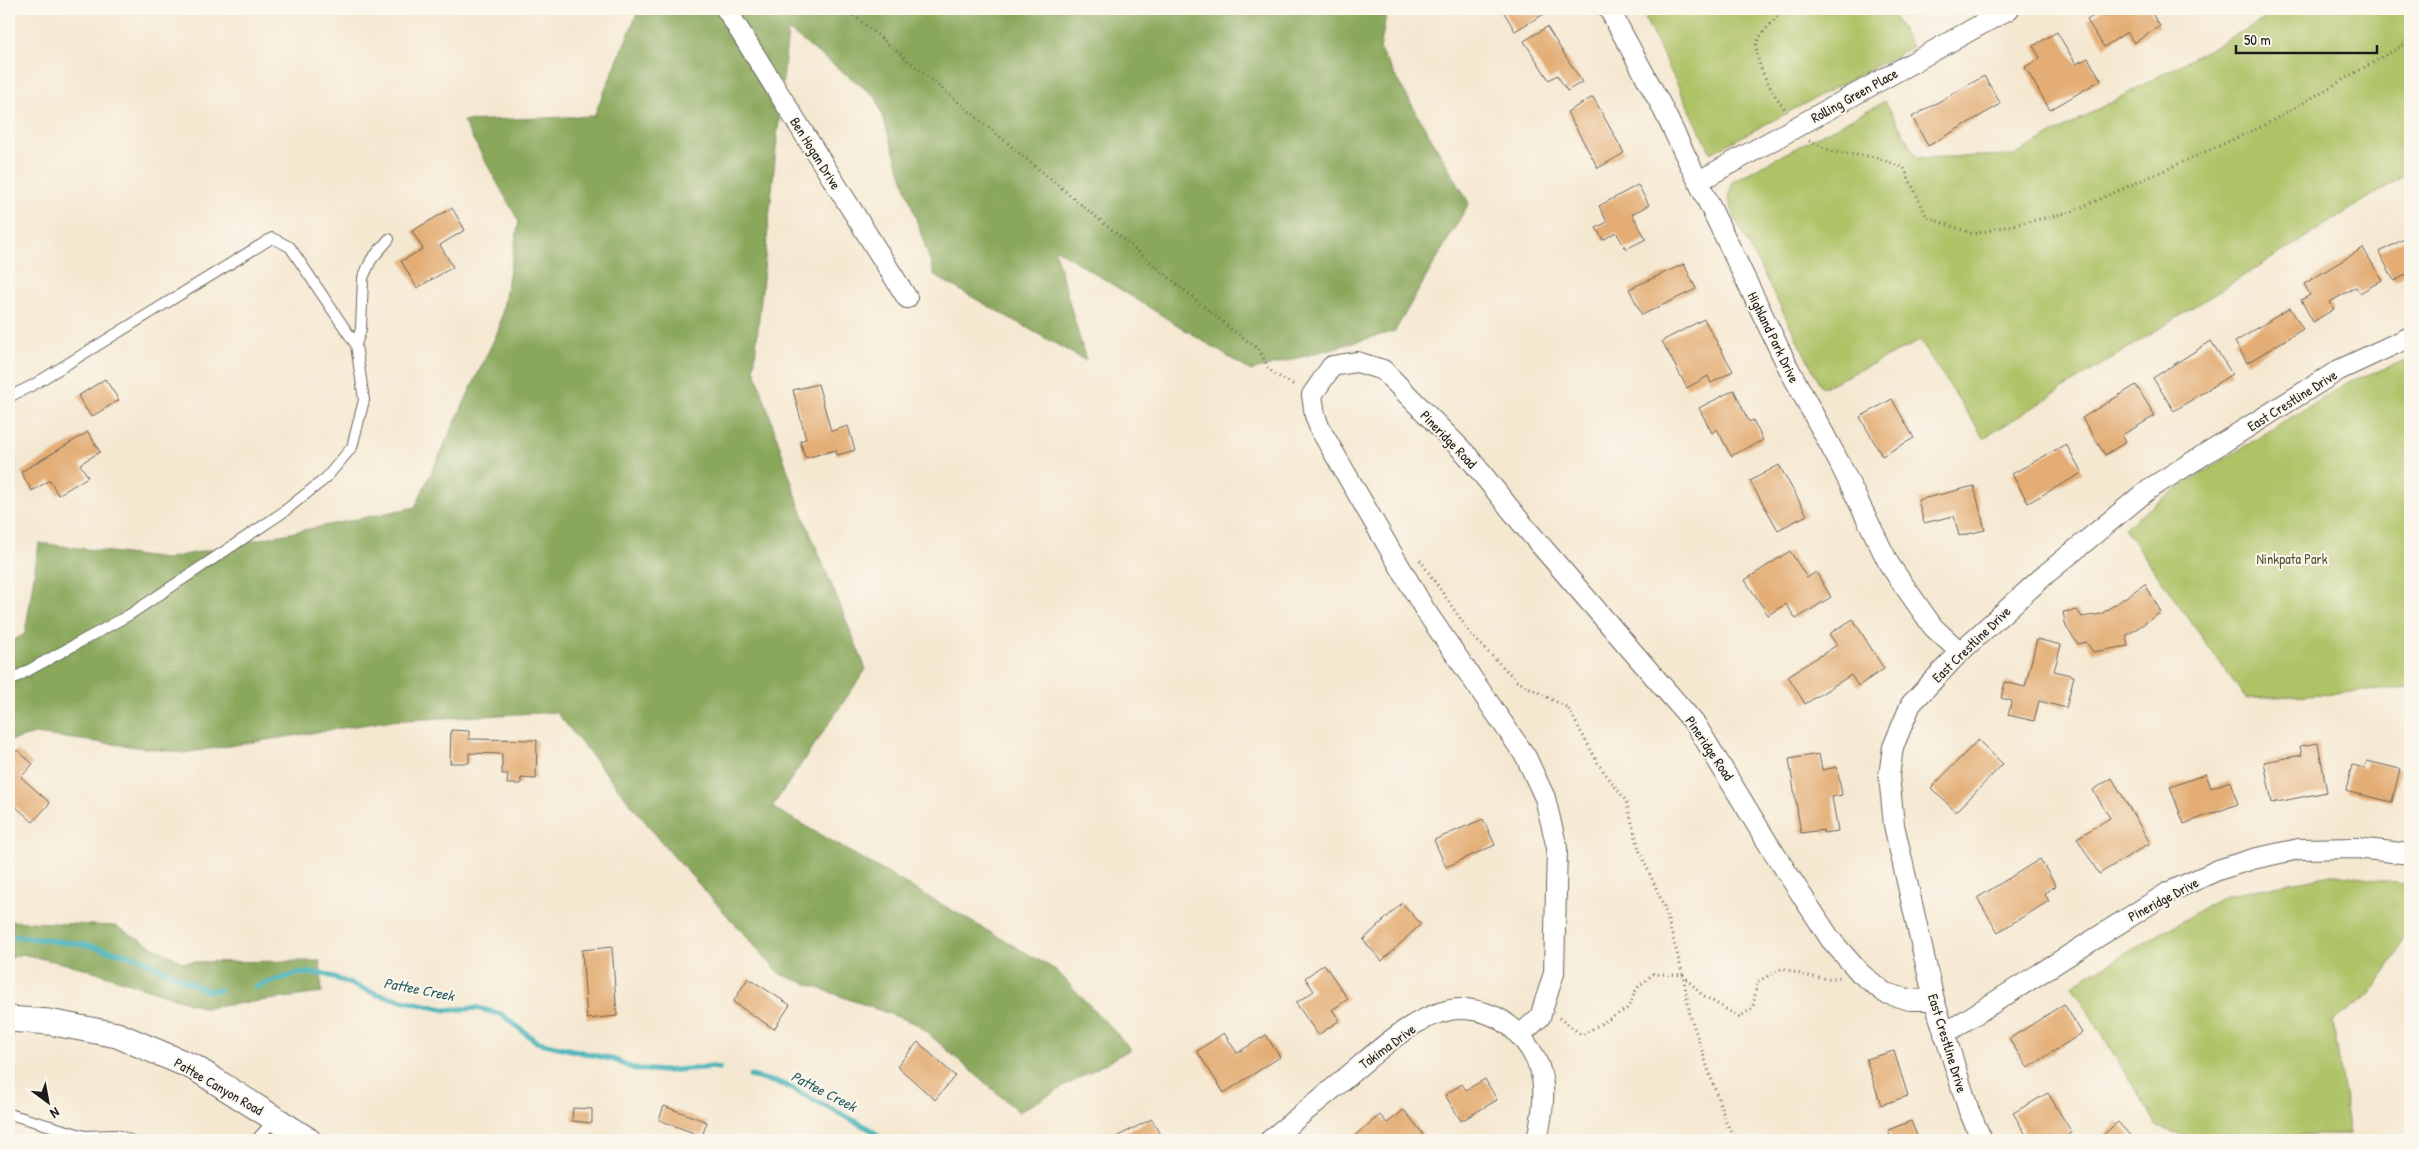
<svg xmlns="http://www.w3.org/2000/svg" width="2419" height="1149" viewBox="0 0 2419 1149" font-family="'Patrick Hand',sans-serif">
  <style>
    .green { fill: #aec266; stroke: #656f41 }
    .forest { fill: #8aa85b; stroke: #53623c }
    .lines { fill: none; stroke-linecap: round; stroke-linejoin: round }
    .stream { stroke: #3fb0b7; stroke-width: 5.5 }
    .building { fill: #e3ad74 }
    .service-casing { stroke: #68635b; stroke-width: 12 }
    .minor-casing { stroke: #68635b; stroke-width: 22 }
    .tertiary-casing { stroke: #68635b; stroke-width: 27 }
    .path { stroke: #68635b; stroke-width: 3; stroke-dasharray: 1 4; stroke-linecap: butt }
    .service { stroke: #fff; stroke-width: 10 }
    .minor { stroke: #fff; stroke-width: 20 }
    .tertiary { stroke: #fff; stroke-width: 25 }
    .labels { text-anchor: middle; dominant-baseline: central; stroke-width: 4; stroke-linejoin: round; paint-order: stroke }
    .street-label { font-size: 14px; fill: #1c1c1c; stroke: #fbf7ec }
    .park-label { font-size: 14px; fill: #4f5636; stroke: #fbf7ec }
    .water-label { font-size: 15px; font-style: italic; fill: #2c5f62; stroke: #fbf7ec }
  </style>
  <rect width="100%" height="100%" fill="#fbf7ec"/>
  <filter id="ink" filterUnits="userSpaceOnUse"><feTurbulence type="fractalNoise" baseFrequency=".02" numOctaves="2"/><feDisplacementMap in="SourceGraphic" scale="10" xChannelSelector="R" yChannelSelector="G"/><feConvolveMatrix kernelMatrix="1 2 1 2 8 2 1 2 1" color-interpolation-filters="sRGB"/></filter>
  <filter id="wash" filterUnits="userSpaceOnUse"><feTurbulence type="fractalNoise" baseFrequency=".0096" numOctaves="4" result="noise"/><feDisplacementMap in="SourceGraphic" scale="20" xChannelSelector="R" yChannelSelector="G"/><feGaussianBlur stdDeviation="1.12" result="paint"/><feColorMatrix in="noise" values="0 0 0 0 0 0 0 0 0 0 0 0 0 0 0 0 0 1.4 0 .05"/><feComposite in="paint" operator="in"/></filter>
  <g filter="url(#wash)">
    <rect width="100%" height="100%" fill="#f5e8d1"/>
    <g class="green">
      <polygon points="1657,9 1890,9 1912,47 1711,153 1645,19"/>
      <polygon points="2283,9 2410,9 2410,172 1984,438 1920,341 1822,388 1735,218 1728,198 1733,181 1885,101 1917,158 2014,155"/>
      <polygon points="2405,361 2410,375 2410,688 2246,699 2124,528 2170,493 2348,382"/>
      <polygon points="2336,874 2410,885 2410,912 2398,953 2371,993 2333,1022 2350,1134 2309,1134 2274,1140 2197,1140 2158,1127 2072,985 2225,896"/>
    </g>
    <g class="forest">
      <polygon points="639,9 1387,9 1380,50 1469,203 1395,331 1251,371 1054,248 1086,361 935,276 876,97 788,30 754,368 800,508 866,669 772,807 1056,970 1131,1049 1019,1112 917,1024 780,974 669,851 556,712 387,721 184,753 35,734 9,741 9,643 25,634 39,543 165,559 415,507 499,329 519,222 463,121 594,116"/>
      <polygon points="9,921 115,926 182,962 320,961 322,993 205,1008 84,968 22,954 9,959"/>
    </g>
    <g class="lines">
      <g class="stream">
        <polyline points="9,935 86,945 137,957 207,991 220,990"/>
        <polyline points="255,987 299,973 325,974 379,995 447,1010 477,1008 501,1014 537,1042 615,1060 634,1069 664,1071 712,1067 719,1068"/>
        <polyline points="750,1076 783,1084 870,1129 883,1140"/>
      </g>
    </g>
    <g id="blocks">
      <g class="building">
        <polygon points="1502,9 1550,9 1551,10 1515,31"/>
        <polygon points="2104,9 2149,9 2160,26 2134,43 2127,32 2104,47 2087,20"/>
        <polygon points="1547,27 1582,82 1567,91 1557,75 1549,80 1524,41"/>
        <polygon points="2057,32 2076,64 2088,58 2101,80 2050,110 2025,67 2040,58 2033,46"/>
        <polygon points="1984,76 2001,104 1928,146 1912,117"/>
        <polygon points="1593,97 1624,153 1598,168 1567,112"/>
        <polygon points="1638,185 1649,205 1632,214 1646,239 1626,249 1616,232 1603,240 1596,228 1607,222 1599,206"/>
        <polygon points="452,208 465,230 440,245 453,267 417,288 401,261 423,249 412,231"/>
        <polygon points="2410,236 2410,273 2394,281 2379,252"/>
        <polygon points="2363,248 2382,280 2360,293 2356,287 2330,302 2334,309 2313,322 2301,300 2310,295 2304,284"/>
        <polygon points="1684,264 1696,289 1642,315 1629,289"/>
        <polygon points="2290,308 2303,329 2247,363 2235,342"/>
        <polygon points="1704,319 1733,371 1711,383 1708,376 1687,388 1662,341"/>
        <polygon points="2211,341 2232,374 2174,411 2153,378"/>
        <polygon points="105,379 119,400 91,417 78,396"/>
        <polygon points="818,384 831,431 848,426 855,450 837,455 836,450 805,458 800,441 806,439 793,390"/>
        <polygon points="2136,385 2155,416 2122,435 2126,442 2105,455 2082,418"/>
        <polygon points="1734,390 1749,422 1753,420 1763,440 1731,456 1717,429 1712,433 1699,408"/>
        <polygon points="1892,399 1914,438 1882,456 1860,417"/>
        <polygon points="88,432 100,452 80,464 88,477 58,495 50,480 32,491 21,472"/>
        <polygon points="2066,444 2082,473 2028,503 2012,474"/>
        <polygon points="1779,465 1807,515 1778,530 1750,481"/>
        <polygon points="1974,486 1985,530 1959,536 1954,516 1924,523 1918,500"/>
        <polygon points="1790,551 1807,578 1816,572 1831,597 1796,619 1786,604 1768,615 1745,580"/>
        <polygon points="2145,584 2161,612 2126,636 2128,646 2093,652 2086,642 2078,644 2066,627 2063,612 2077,610 2082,617 2101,614"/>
        <polygon points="1853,619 1884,669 1858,686 1851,675 1805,704 1788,676 1837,645 1829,634"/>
        <polygon points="2037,639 2061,645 2054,671 2074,676 2066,708 2039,701 2034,721 2008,715 2012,701 2001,698 2005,682 2025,687"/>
        <polygon points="451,730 469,731 469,739 537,740 536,779 521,778 521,784 507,784 508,774 502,774 502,754 469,753 469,763 450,763"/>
        <polygon points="1978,740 2003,764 1956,812 1931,788"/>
        <polygon points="2318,743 2327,792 2272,803 2264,762 2302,755 2300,746"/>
        <polygon points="17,750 33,764 21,777 50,803 33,822 9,801 9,759"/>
        <polygon points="1819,754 1822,770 1837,767 1842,795 1832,797 1838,831 1823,833 1823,830 1801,833 1789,759"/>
        <polygon points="2367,761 2400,769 2392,802 2346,791 2352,765 2365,768"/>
        <polygon points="2206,774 2211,788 2230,781 2238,804 2184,824 2170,787"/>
        <polygon points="2112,778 2150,843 2099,874 2077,838 2110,818 2093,790"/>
        <polygon points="1483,819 1495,845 1446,867 1434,840"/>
        <polygon points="2040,859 2056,886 2044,893 2049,901 1998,932 1977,898"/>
        <polygon points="1402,903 1421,924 1382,961 1363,940"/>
        <polygon points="612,947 617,1016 587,1019 582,950"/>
        <polygon points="1324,964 1348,999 1332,1010 1340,1020 1318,1035 1296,1003 1314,991 1305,978"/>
        <polygon points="748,978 790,1005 774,1029 733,1002"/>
        <polygon points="2064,1004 2082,1033 2028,1068 2009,1039"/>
        <polygon points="1224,1033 1237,1053 1266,1035 1280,1057 1224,1093 1197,1051"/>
        <polygon points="918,1042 955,1076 935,1100 897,1066"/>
        <polygon points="1894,1051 1908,1096 1881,1105 1866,1059"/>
        <polygon points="1485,1079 1497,1100 1461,1121 1445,1095 1462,1084 1466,1090"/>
        <polygon points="2048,1093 2072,1133 2059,1140 2052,1140 2049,1134 2038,1140 2029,1140 2013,1113"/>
        <polygon points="664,1106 707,1122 702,1136 659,1120"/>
        <polygon points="573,1108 592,1109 592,1123 572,1121"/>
        <polygon points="1404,1110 1423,1134 1416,1140 1349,1140 1380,1115 1387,1123"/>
        <polygon points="1152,1119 1162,1139 1110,1140"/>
        <polygon points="1911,1121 1919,1140 1892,1140 1888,1130"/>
        <polygon points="2118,1122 2134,1140 2097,1140"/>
      </g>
    </g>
  </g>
  <g filter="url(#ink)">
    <use href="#blocks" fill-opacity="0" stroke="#68635b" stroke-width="1"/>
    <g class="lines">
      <g class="service-casing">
        <g id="service">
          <polyline points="9,397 33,385 272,238 290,247 356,345"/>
          <polyline points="9,681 129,615 282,513 326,478 352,447 364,400 356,345 361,329 363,278 371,260 389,239"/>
          <polyline points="9,1114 85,1136 117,1135 130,1140"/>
          <polyline points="256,1140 275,1119"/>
        </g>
      </g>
      <g class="minor-casing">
        <g id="minor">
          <polyline points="726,9 907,298"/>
          <polyline points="1609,9 1661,105 1788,367 1840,464 1889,564 1933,627 1960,652"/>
          <polyline points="1699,181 2009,9"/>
          <polyline points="1944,1034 2169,892 2218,870 2253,859 2299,849 2357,848 2410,854"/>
          <polyline points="1520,1035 1540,1017 1554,973 1557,848 1545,798 1526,757 1425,610 1320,429 1315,415 1312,395 1332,366 1357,362 1383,370 1467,455 1524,526 1696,725 1769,845 1831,940 1860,973 1885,993 1910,1000 1934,1000"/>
          <path d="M1270,1140C1296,1119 1323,1097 1349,1075C1378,1051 1411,1018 1450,1010C1473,1006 1501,1015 1516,1032C1550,1066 1546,1096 1537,1140"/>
          <polyline points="1982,1140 1969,1111 1934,1000 1894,825 1889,776 1893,747 1911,704 1960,652 2046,574 2149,489 2339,370 2410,337"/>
        </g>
      </g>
      <g class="tertiary-casing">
        <polyline id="tertiary" points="9,1019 49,1022 117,1035 195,1068 308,1140"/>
      </g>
      <g class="path">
        <polyline points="846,9 1231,329 1259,349 1269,369 1274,374 1296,386"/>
        <path d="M1784,9C1778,16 1760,34 1757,42C1752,61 1775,97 1787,112"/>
        <polyline points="1809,141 1834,152 1875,157 1904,168 1927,217 1973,234 2071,212 2261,127 2410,41"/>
        <polyline points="1420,560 1473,637 1517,681 1568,708 1599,765 1626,801 1640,852 1664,906 1683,975 1690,1015 1726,1122 1737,1140"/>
        <path d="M1559,1018L1582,1035L1628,1008L1637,988L1653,974L1683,975L1701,994L1739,1017L1753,1008L1757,982L1783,968C1801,975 1821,981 1840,977"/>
      </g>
      <use href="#service" class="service"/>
      <use href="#minor" class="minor"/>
      <use href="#tertiary" class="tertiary"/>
    </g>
  </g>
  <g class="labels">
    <g class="street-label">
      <text transform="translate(1854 95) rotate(-29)">Rolling Green Place</text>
      <text transform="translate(816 153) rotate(58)">Ben Hogan Drive</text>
      <text transform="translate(1774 337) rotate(64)">Highland Park Drive</text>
      <text transform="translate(2292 400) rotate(-32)">East Crestline Drive</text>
      <text transform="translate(1449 439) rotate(46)">Pineridge Road</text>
      <text transform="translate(1971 644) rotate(-44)">East Crestline Drive</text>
      <text transform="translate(1710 748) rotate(56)">Pineridge Road</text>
      <text transform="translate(2163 899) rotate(-28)">Pineridge Drive</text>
      <text transform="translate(1948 1043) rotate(73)">East Crestline Drive</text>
      <text transform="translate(1387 1046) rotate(-36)">Takima Drive</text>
      <text transform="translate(219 1086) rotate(30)">Pattee Canyon Road</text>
    </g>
    <g class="park-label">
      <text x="2292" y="558">Ninkpata Park</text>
    </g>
    <g class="water-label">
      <text transform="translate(419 989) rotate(11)">Pattee Creek</text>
      <text transform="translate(824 1091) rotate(27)">Pattee Creek</text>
    </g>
  </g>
  <rect width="2419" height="1149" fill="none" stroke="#fbf7ec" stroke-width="30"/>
  <g transform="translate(48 1102) rotate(148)" stroke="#fbf7ec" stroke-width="4" paint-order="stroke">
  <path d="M0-4L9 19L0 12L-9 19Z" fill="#1c1c1c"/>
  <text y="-8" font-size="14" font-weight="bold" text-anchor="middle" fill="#1c1c1c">N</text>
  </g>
  <path d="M2236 45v8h141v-8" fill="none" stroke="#1c1c1c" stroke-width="2.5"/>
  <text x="2244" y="45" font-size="15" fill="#1c1c1c" stroke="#fbf7ec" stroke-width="4" paint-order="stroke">50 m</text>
</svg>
